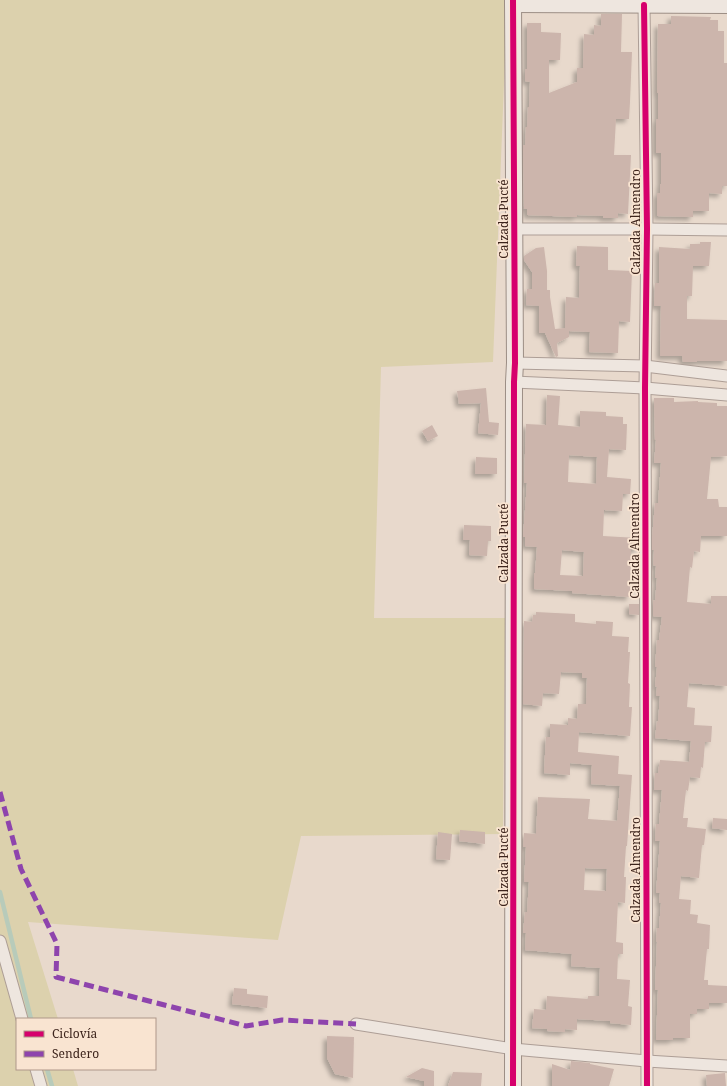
<svg xmlns="http://www.w3.org/2000/svg" width="727" height="1086" viewBox="0 0 727 1086" font-family="'Noto Serif',serif">
  <style>
    .green { fill: #dcd1ad }
    .lines { fill: none; stroke-linecap: round; stroke-linejoin: round }
    .stream { stroke: #b8cbba; stroke-width: 4.5 }
    .building { fill: #ccb5ac; fill-rule: evenodd; filter: url(#shadow) }
    .street-casing { stroke: #ad9e96; stroke-width: 13 }
    .secondary-casing { stroke: #9c8e85; stroke-width: 18 }
    .street { stroke: #eee6df; stroke-width: 11 }
    .secondary { stroke: #eee6df; stroke-width: 16 }
    .quiet { stroke: #8e44ad; stroke-width: 5; stroke-dasharray: 10 5; stroke-linecap: butt }
    .cycleway-casing { stroke: #f9e4d1; stroke-width: 8 }
    .cycleway { stroke: #d6006c; stroke-width: 6 }
    .labels { text-anchor: middle; dominant-baseline: central; stroke-width: 3.5; stroke-linejoin: round; paint-order: stroke }
    .street-label { font-size: 12px; fill: #3d241c; stroke: #f9e4d1 }
  </style>
  <defs>
    <filter id="shadow"><feDropShadow dx="-3.5" dy="3.5" stdDeviation="2" flood-color="#0004"/></filter>
  </defs>
  <rect width="100%" height="100%" fill="#e8d9cc"/>
  <polygon class="green" points="0,0 522,0 506,32 493,362 381,367 374,618 505,618 503,834 301,836 278,940 28,922 58,1019 17,1019 17,1069 73,1069 78,1086 0,1086"/>
  <g class="lines">
    <g class="stream">
      <polyline points="0,892 31,1019"/>
      <polyline points="47,1069 52,1086"/>
    </g>
  </g>
  <g class="building">
    <polygon points="601,14 622,14 621,52 632,52 630,102 629,119 616,119 614,155 631,155 628,214 618,213 618,218 603,218 603,216 577,215 577,217 527,215 527,209 524,209 523,145 525,145 526,127 527,127 528,107 529,107 530,82 525,81 525,69 527,69 527,23 541,23 541,32 561,33 560,60 549,60 549,93 577,82 577,68 583,68 584,34 594,35 594,25 601,26"/>
    <polygon points="671,16 711,17 710,20 718,20 718,31 724,31 724,63 727,63 727,186 722,186 722,194 709,193 709,211 693,211 693,217 657,216 657,193 660,193 660,184 661,184 661,153 656,153 656,119 658,119 658,93 657,93 658,24 671,24"/>
    <polygon points="700,242 711,242 709,266 693,266 692,296 687,296 687,319 727,320 727,361 697,361 697,362 683,362 682,356 660,356 661,306 654,306 655,283 659,283 659,247 690,249 690,244 700,244"/>
    <polygon points="577,246 608,247 608,270 632,271 630,322 619,321 618,353 589,352 590,332 569,331 569,337 557,343 558,356 556,357 545,333 539,333 539,306 526,305 527,289 532,289 532,272 524,260 524,256 536,248 544,247 547,271 547,290 550,290 550,297 555,329 565,328 566,297 579,298 580,266 576,266"/>
    <polygon points="486,388 489,422 499,423 498,435 478,433 481,403 459,404 457,391"/>
    <path d="M547,395L560,396L558,425L580,427V411L606,412V416L623,417V424H627L626,450L609,449L607,477L631,479L630,494H623L622,511L604,510L603,536L638,538V549H631L630,597L572,593V591L534,589V573H535L537,547L525,546V537H523L527,483H524L526,424L546,425ZM569,455L597,457L596,484L568,482ZM562,550L584,552L583,576L560,575Z"/>
    <polygon points="654,398 674,398 674,402 698,401 698,402 717,403 717,406 727,406 727,456 711,457 707,499 718,499 719,507 727,507 727,536 701,536 700,552 694,551 692,568 690,567 687,602 711,604 711,596 727,596 727,686 689,683 687,707 695,708 694,725 712,726 711,742 705,742 703,768 701,767 700,778 690,777 688,791 686,790 683,818 688,818 687,827 706,829 704,845 702,845 699,878 681,876 679,899 691,900 690,914 698,915 697,923 710,925 709,949 707,949 704,980 708,980 708,985 727,986 727,1003 709,1003 709,1009 697,1009 697,1014 690,1014 690,1038 673,1038 673,1040 656,1040 658,990 655,990 657,942 656,942 657,928 659,928 661,903 659,903 660,893 656,893 660,841 655,841 656,824 659,824 662,790 654,790 655,773 658,773 660,760 689,762 691,741 655,738 657,721 658,722 660,696 656,696 657,687 655,686 657,667 655,667 657,640 659,640 662,617 653,616 653,600 655,601 657,578 655,578 656,566 653,565 654,550 652,550 652,538 655,503 658,503 661,463 654,463 656,440 655,440"/>
    <polygon points="432,425 438,436 428,441 422,431"/>
    <polygon points="476,457 497,458 497,474 475,474"/>
    <polygon points="464,525 491,526 491,541 488,541 487,556 469,555 470,540 463,540"/>
    <polygon points="629,604 639,604 639,615 629,614"/>
    <path d="M536,612L575,614V622L596,624V621L613,622L612,636L629,637L628,652H630L628,683L630,684L629,707H632L630,736L579,732L578,752L619,756L618,774L632,775L627,846H626L624,877H626L625,903L618,902L616,942L623,943V954H618L617,979L630,980L628,1006L632,1007L631,1025L610,1023V1021L577,1019V1030L565,1029V1032L547,1031V1029L532,1028L534,1009L546,1010L547,996L588,999V996H599L600,968L571,966L572,954L525,950L526,933H523L525,912H527L529,882H524L526,847H523L524,833L536,834L538,797L590,799L588,819L617,821L620,786L591,784L592,765L570,763V775L544,773L546,737H550V724L568,725V718L577,719L578,704H586L587,678H582V673L561,672L559,694L543,693L542,706L523,704L524,621L532,622L533,615H536ZM585,868L607,869L606,891L584,890Z"/>
    <polygon points="713,818 727,819 727,830 712,828"/>
    <polygon points="460,830 485,832 485,844 459,841"/>
    <polygon points="438,832 452,834 450,860 436,859"/>
    <polygon points="234,988 247,989 247,994 268,996 267,1008 232,1004"/>
    <polygon points="327,1036 354,1037 353,1078 335,1074 327,1058"/>
    <polygon points="571,1061 590,1063 590,1064 614,1069 609,1086 552,1086 552,1064 570,1070"/>
    <polygon points="422,1068 434,1071 434,1086 424,1086 424,1081 406,1077"/>
    <polygon points="453,1072 482,1073 481,1086 448,1086"/>
    <polygon points="725,1073 726,1086 707,1086 706,1075"/>
  </g>
  <g class="lines">
    <g class="street-casing">
      <g id="street">
        <polyline points="644,5 647,229 645,388 647,1086"/>
        <polyline points="514,229 647,229 727,230"/>
        <polyline points="515,363 645,366 727,376"/>
        <polyline points="514,382 645,388 727,395"/>
        <polyline points="0,941 22,1019"/>
        <polyline points="356,1024 513,1049 647,1061 727,1066"/>
        <polyline points="36,1069 41,1086"/>
      </g>
    </g>
    <g class="secondary-casing">
      <g id="secondary">
        <polyline points="513,4 727,5"/>
        <polyline points="513,1086 514,382 515,363 513,0"/>
      </g>
    </g>
    <use href="#street" class="street"/>
    <use href="#secondary" class="secondary"/>
    <polyline class="quiet" points="0,792 21,869 57,944 56,977 246,1026 282,1020 356,1024"/>
    <g class="cycleway-casing">
      <g id="cycleway">
        <polyline points="644,5 647,229 645,388 647,1086"/>
        <polyline points="513,1086 514,382 515,363 513,0"/>
      </g>
    </g>
    <use href="#cycleway" class="cycleway"/>
  </g>
  <g class="labels">
    <g class="street-label">
      <text transform="translate(503 219) rotate(-90)">Calzada Pucté</text>
      <text transform="translate(635 222) rotate(-90)">Calzada Almendro</text>
      <text transform="translate(503 543) rotate(-90)">Calzada Pucté</text>
      <text transform="translate(634 546) rotate(-90)">Calzada Almendro</text>
      <text transform="translate(503 867) rotate(-90)">Calzada Pucté</text>
      <text transform="translate(635 870) rotate(-90)">Calzada Almendro</text>
    </g>
  </g>
  <rect x="16" y="1018" width="140" height="52" fill="#f9e4d1" stroke="#ae9789"/>
  <rect x="24" y="1031" width="20" height="6" fill="#d6006c" stroke="#ae9789"/>
  <text x="52" y="1038" font-size="12" fill="#3d241c">Ciclovía</text>
  <rect x="24" y="1051" width="20" height="6" fill="#8e44ad" stroke="#ae9789"/>
  <text x="52" y="1058" font-size="12" fill="#3d241c">Sendero</text>
</svg>
